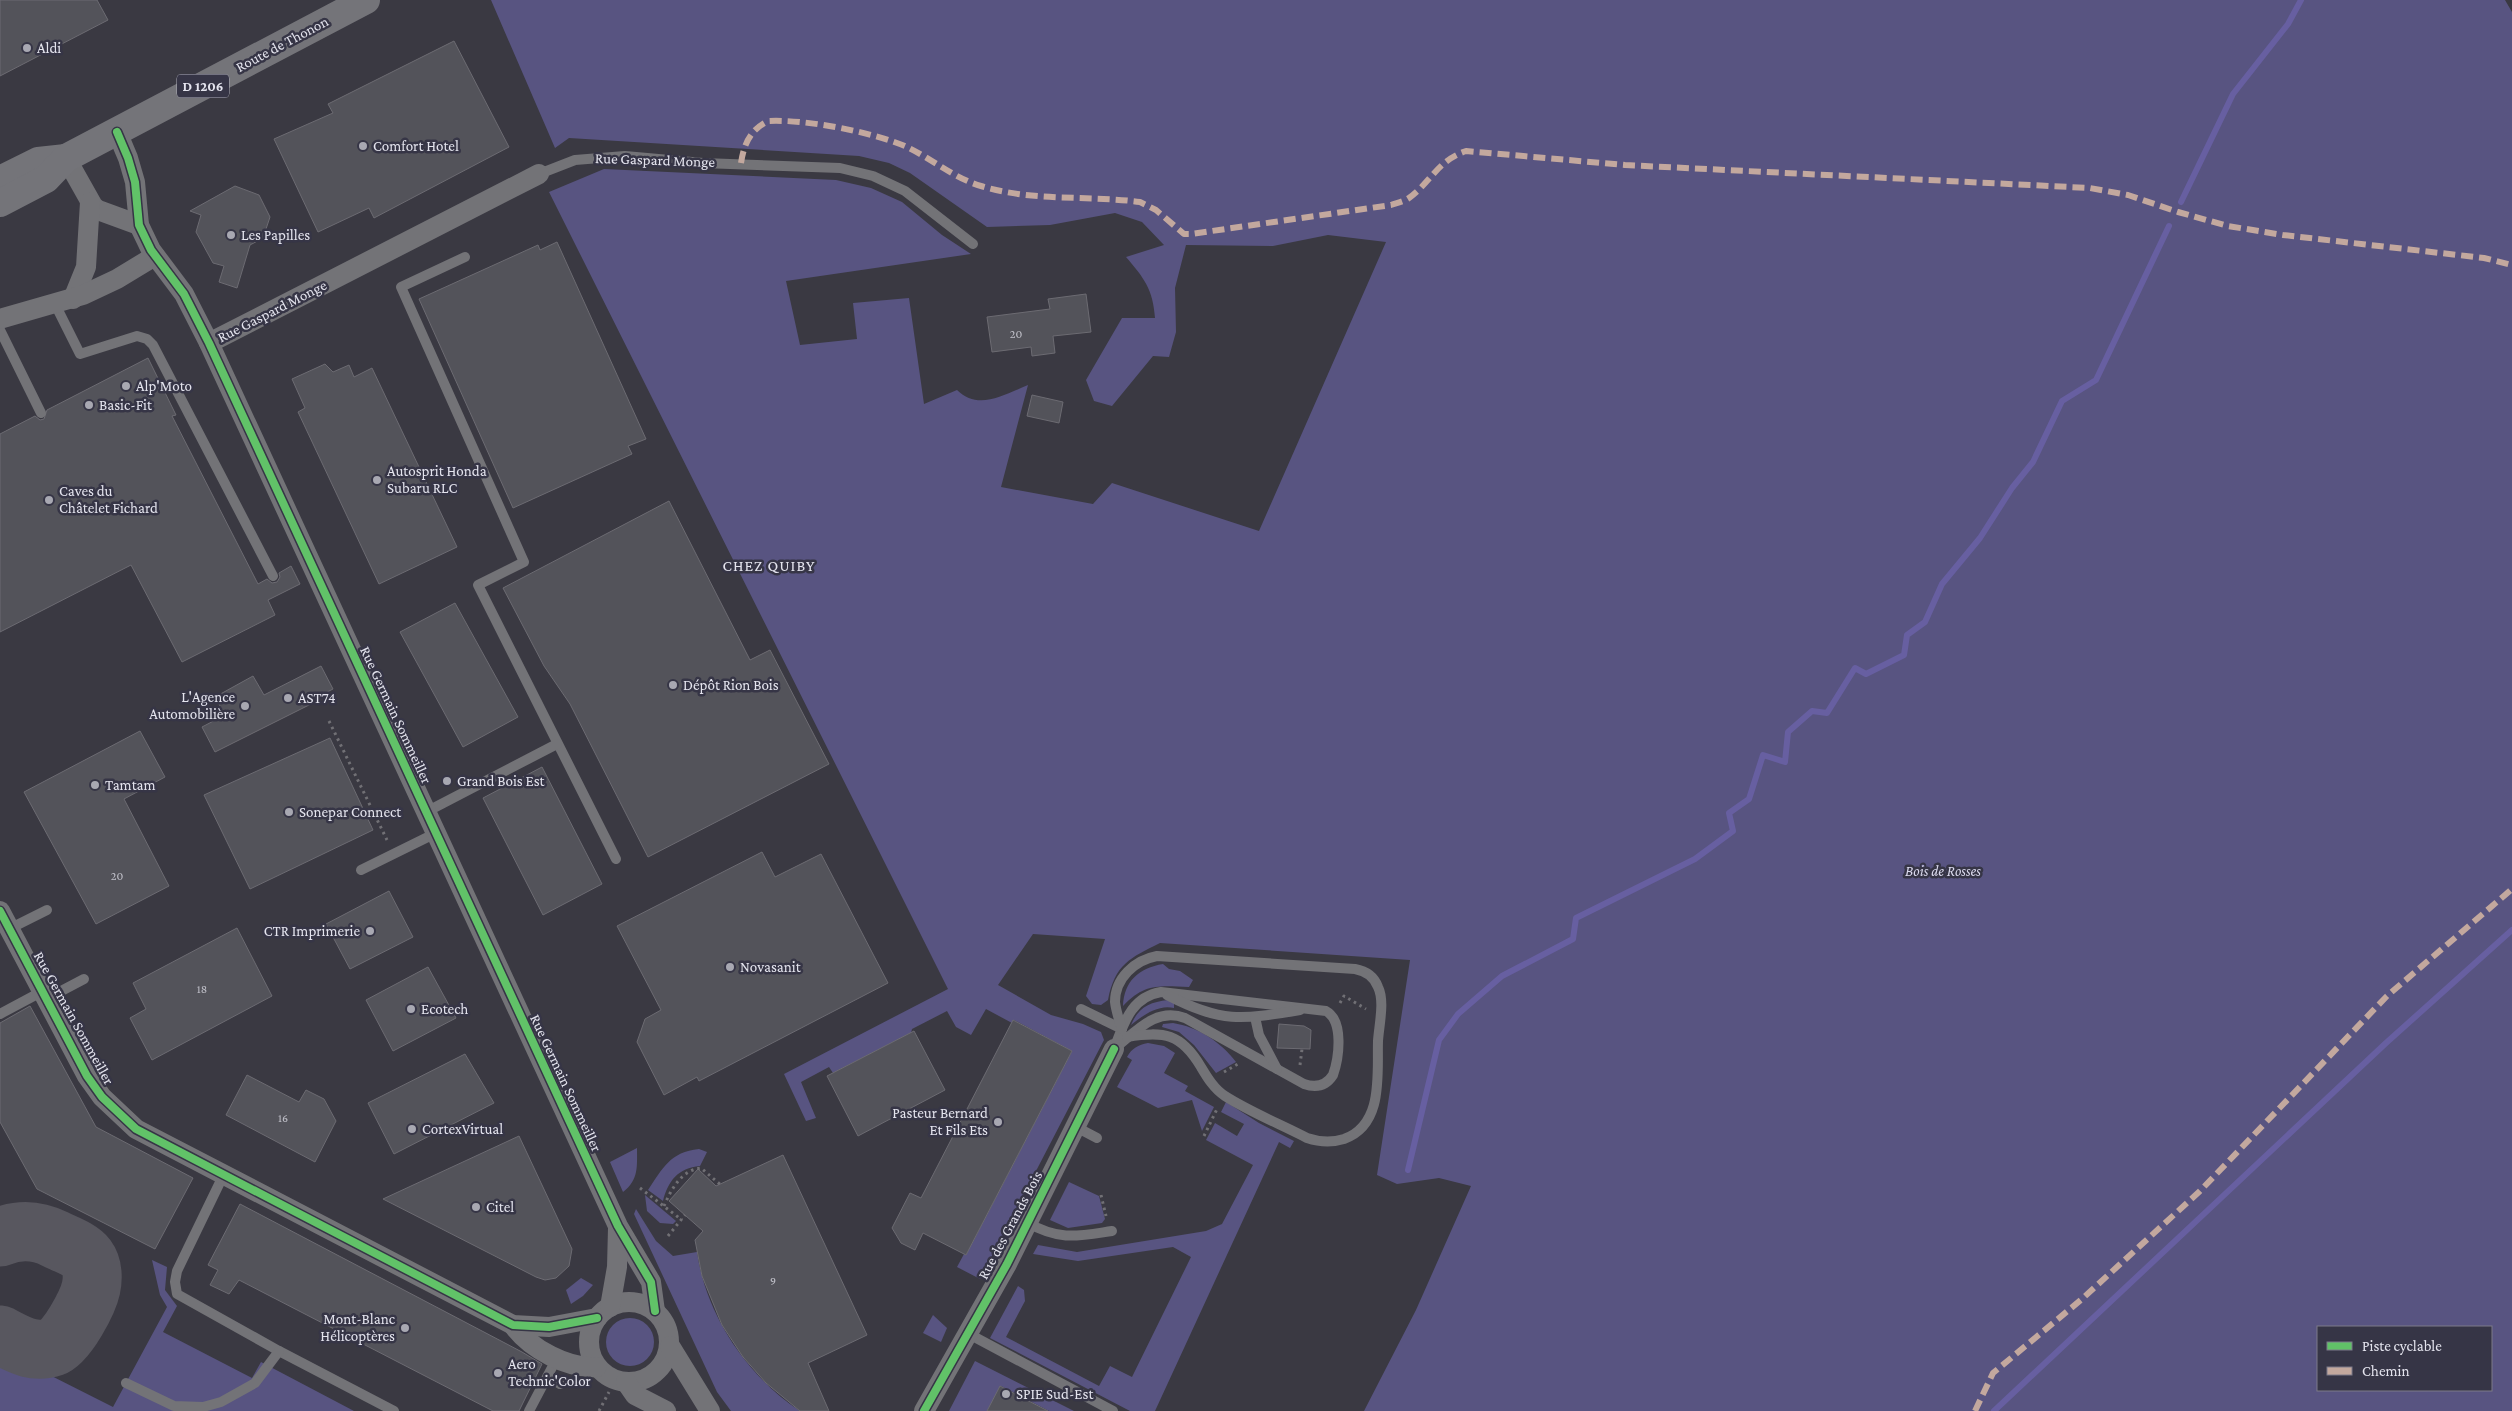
<svg xmlns="http://www.w3.org/2000/svg" width="2512" height="1411" viewBox="0 0 2512 1411" font-family="'Crimson Pro',serif">
  <style>
    .green { fill: #585481; fill-rule: evenodd }
    .lines { fill: none; stroke-linecap: round; stroke-linejoin: round }
    .stream { stroke: #675fa1; stroke-width: 6 }
    .taxiway { stroke: #58575f; stroke-width: 59 }
    .building { fill: #53535a; stroke: #6c6b72 }
    .path { stroke: #717075; stroke-width: 3; stroke-dasharray: 2.5 4; stroke-linecap: butt }
    .lane { stroke: #737377; stroke-width: 10 }
    .street { stroke: #737377; stroke-width: 20 }
    .primary { stroke: #747479; stroke-width: 28 }
    .quiet { stroke: #c3a89e; stroke-width: 6; stroke-dasharray: 12 6; stroke-linecap: butt }
    .cycleway-casing { stroke: #363546; stroke-width: 11 }
    .cycleway { stroke: #61c268; stroke-width: 8 }
    .poi-dot { fill: #a8a8b2; stroke: #363546; stroke-width: 2 }
    .labels { text-anchor: middle; dominant-baseline: central; stroke-width: 5; stroke-linejoin: round; paint-order: stroke }
    .number-label { font-size: 12px; fill: #c0c0c9 }
    .shield { fill: #363546; stroke: #b0b0bc; stroke-width: 1 }
    .shield-label { font-size: 14px; font-weight: bold; fill: #e4e4ee }
    .street-label { font-size: 15px; fill: #e4e4ee; stroke: #363546 }
    .poi-label { font-size: 15px; fill: #e4e4ee; stroke: #363546; text-anchor: start }
    .park-label { font-size: 15px; font-style: italic; fill: #dbdaee; stroke: #363546 }
    .neighbourhood-label { font-size: 16px; letter-spacing: 1px; fill: #e4e4ee; stroke: #363546 }
  </style>
  <rect width="100%" height="100%" fill="#3a3942"/>
  <g class="green">
    <path d="M491,0H2505L2512,12V1411H1364L1416,1310L1471,1186L1439,1178L1397,1184L1377,1175L1410,960L1160,943C1130,958 1115,964 1108,1000L1101,1005L1092,1004L1086,996L1105,939L1033,934L998,985L1051,1015L1083,1024L1101,1032L1104,1040L980,1279L957,1267L964,1254L966,1255L1072,1051L1014,1020L1012,1023L986,1009L971,1035L956,1027L947,1011L912,1029L911,1033L833,1073L829,1067L801,1082L816,1118L806,1121L784,1074L948,989L549,192L604,169L836,180L871,188L902,202L942,235L971,254L786,281L800,345L857,339L853,303L909,298L924,404L957,390C978,411 1004,395 1028,385L1001,487L1093,504L1112,483L1259,531L1386,242L1328,235L1273,246L1186,245L1175,288L1176,332L1169,357L1153,356L1112,406L1094,401L1086,380L1122,318H1155C1153,289 1144,278 1126,257L1164,245L1142,222L1115,213L1050,225L987,227L910,173L889,163L859,156L569,138L555,148ZM2318,1327H2491V1390H2318Z"/>
    <path d="M1163,964L1169,969L1180,971L1193,980L1189,987C1159,986 1145,983 1123,1006C1124,981 1139,968 1163,964Z"/>
    <path d="M1168,1000L1174,1002V1008C1158,1004 1142,1016 1131,1025C1138,1008 1149,1002 1168,1000Z"/>
    <path d="M1173,1023C1198,1027 1221,1042 1236,1062L1216,1073L1194,1045L1179,1032L1162,1027L1163,1024Z"/>
    <path d="M1148,1043L1164,1046L1175,1053L1164,1073L1188,1086L1185,1091L1214,1107L1202,1131L1192,1100L1158,1108L1117,1087L1132,1060L1127,1057C1132,1048 1138,1045 1148,1043Z"/>
    <polygon points="1226,1102 1259,1123 1294,1141 1290,1148 1279,1142 1155,1411 1130,1411 990,1338 1018,1286 1024,1290 1025,1301 1006,1337 1099,1386 1110,1366 1132,1377 1191,1257 1173,1247 1078,1261 1033,1254 1038,1245 1077,1252 1206,1231 1222,1224 1253,1165 1206,1140 1215,1123 1237,1136 1244,1124 1221,1112"/>
    <path d="M637,1148C637,1166 639,1180 623,1192L610,1162Z"/>
    <path d="M699,1149L707,1152L700,1166C678,1168 668,1181 663,1201L648,1190C663,1168 670,1152 699,1149Z"/>
    <polygon points="1069,1182 1099,1196 1105,1219 1102,1223 1068,1228 1050,1220"/>
    <polygon points="645,1195 676,1221 673,1224 660,1223 647,1211"/>
    <path d="M636,1209L656,1241L673,1256L697,1252C706,1315 747,1376 800,1411H731L717,1392L634,1214Z"/>
    <polygon points="152,1260 167,1267 165,1290 177,1306 163,1332 252,1378 261,1362 354,1411 0,1411 0,1350 113,1407 167,1307 160,1295"/>
    <polygon points="581,1278 593,1285 583,1296 571,1304 566,1290"/>
    <polygon points="933,1315 947,1328 941,1342 923,1333"/>
    <circle cx="630" cy="1342" r="24"/>
    <polygon points="975,1361 1074,1411 1049,1411 1001,1386 987,1411 949,1411"/>
  </g>
  <g class="lines">
    <g class="stream">
      <polyline points="2181,202 2233,94 2288,24 2301,0"/>
      <polyline points="1408,1170 1439,1040 1458,1014 1502,976 1573,939 1576,918 1695,859 1733,831 1729,813 1749,799 1763,755 1785,762 1788,732 1812,711 1827,713 1855,668 1866,674 1904,655 1907,635 1925,622 1942,584 1980,538 2012,488 2033,462 2062,401 2096,380 2169,226"/>
      <polyline points="1994,1411 2386,1043 2512,930"/>
    </g>
    <path class="taxiway" d="M0,1237C19,1229 37,1230 55,1239C65,1244 80,1249 87,1258C93,1266 93,1279 91,1288C88,1302 67,1342 53,1347C33,1354 18,1344 0,1335"/>
  </g>
  <g class="building">
    <polygon points="0,0 97,0 108,20 0,76"/>
    <polygon points="454,41 509,147 374,218 369,208 318,232 274,139 333,113 328,104"/>
    <polygon points="235,186 259,195 270,217 263,238 250,245 237,288 219,282 224,266 213,263 196,232 201,215 190,211"/>
    <polygon points="557,242 646,439 628,446 632,454 513,508 419,299 538,245 540,250"/>
    <polygon points="1086,294 1091,332 1053,336 1055,353 1032,356 1031,347 992,352 987,317 1050,309 1048,299"/>
    <polygon points="148,358 176,415 172,416 258,584 267,579 272,583 277,582 280,577 279,573 291,566 300,584 268,600 275,615 182,662 131,565 0,632 0,434 35,416 40,420 44,419 47,410"/>
    <polygon points="325,364 333,372 349,365 354,377 372,368 457,547 379,584 298,412 305,408 292,379"/>
    <polygon points="1032,395 1063,402 1059,423 1027,416"/>
    <polygon points="669,501 750,660 770,650 829,764 648,857 570,704 544,666 503,588"/>
    <polygon points="455,603 518,717 463,747 400,632"/>
    <polygon points="321,666 333,689 312,700 313,703 215,752 202,727 225,715 215,697 253,676 264,695"/>
    <polygon points="140,731 165,777 124,799 169,886 96,924 24,792"/>
    <polygon points="330,738 373,830 250,889 204,795"/>
    <polygon points="542,767 602,884 543,915 483,798"/>
    <polygon points="762,852 775,877 821,854 888,983 699,1081 697,1077 664,1095 637,1042 645,1019 661,1010 617,926"/>
    <polygon points="389,891 413,937 350,969 326,924"/>
    <polygon points="237,928 272,996 152,1060 130,1018 146,1009 133,983"/>
    <polygon points="428,967 456,1018 393,1051 366,1000"/>
    <polygon points="30,1006 96,1127 193,1178 155,1249 37,1189 0,1122 0,1023"/>
    <polygon points="1013,1020 1072,1051 966,1255 923,1233 915,1250 901,1243 892,1228 910,1193 921,1198"/>
    <polygon points="1279,1024 1304,1026 1311,1030 1310,1049 1277,1048"/>
    <polygon points="914,1031 945,1090 858,1136 827,1076"/>
    <polygon points="465,1054 494,1103 394,1154 368,1103"/>
    <polygon points="247,1075 299,1102 306,1090 324,1099 336,1121 315,1162 226,1115"/>
    <polygon points="519,1136 572,1249 569,1266 556,1278 545,1280 536,1277 383,1199"/>
    <polygon points="783,1155 867,1335 808,1363 829,1411 800,1411 766,1383 743,1357 722,1325 702,1276 695,1240 703,1231 669,1201 698,1169 716,1186"/>
    <polygon points="240,1204 522,1352 542,1364 519,1411 493,1411 239,1280 229,1294 210,1285 218,1270 208,1265"/>
    <polygon points="1000,1386 1048,1411 987,1411"/>
  </g>
  <g class="lines">
    <g class="path">
      <polyline points="329,721 387,840"/>
      <polyline points="1340,1003 1344,996 1366,1009"/>
      <polyline points="1300,1065 1302,1049"/>
      <polyline points="1224,1072 1238,1064"/>
      <polyline points="1204,1136 1217,1109"/>
      <polyline points="640,1188 682,1220"/>
      <polyline points="1101,1195 1106,1216"/>
      <path d="M664,1206C671,1190 681,1170 701,1168L722,1186"/>
      <polyline points="668,1236 685,1215"/>
      <polyline points="599,1411 609,1392"/>
    </g>
    <g class="lane">
      <polyline points="539,174 575,160 625,156 703,163 840,168 873,176 905,191 973,244"/>
      <polyline points="465,257 401,287 524,562 478,585 616,859"/>
      <polyline points="55,304 80,354 137,336 147,339 153,345 273,576"/>
      <polyline points="0,330 41,413"/>
      <polyline points="426,812 557,744"/>
      <polyline points="361,870 436,833"/>
      <polyline points="9,929 47,910"/>
      <path d="M1161,992L1326,1011C1344,1021 1339,1058 1333,1075C1326,1086 1316,1088 1304,1084L1185,1018C1155,1007 1136,1032 1114,1049C1124,1023 1131,997 1161,992Z"/>
      <path d="M1167,995C1222,1023 1240,1020 1300,1010"/>
      <polyline points="46,999 84,979"/>
      <polyline points="1081,1009 1122,1029"/>
      <polyline points="0,1014 43,991"/>
      <polyline points="1255,1017 1259,1035 1277,1069"/>
      <path d="M1122,1029C1119,1020 1116,1011 1115,1002C1115,978 1135,960 1157,956L1355,969C1366,971 1374,976 1378,987C1385,1001 1379,1025 1378,1041C1377,1074 1384,1125 1344,1139C1331,1143 1319,1142 1307,1138C1280,1124 1250,1112 1225,1096C1214,1089 1207,1077 1201,1067C1181,1033 1164,1031 1127,1037"/>
      <polyline points="1076,1127 1097,1138"/>
      <polyline points="223,1176 177,1271 175,1282 177,1294 279,1351 394,1411"/>
      <path d="M1028,1223C1060,1241 1078,1236 1112,1231"/>
      <polyline points="967,1333 1113,1411"/>
      <polyline points="548,1376 560,1384"/>
      <polyline points="126,1383 174,1406 203,1407 221,1402 255,1383 279,1351"/>
      <polyline points="529,1411 557,1358"/>
    </g>
    <g class="street">
      <polyline points="117,132 128,158 135,182 139,225 151,250 184,294 209,343 618,1226 651,1282 655,1311"/>
      <polyline points="66,158 93,206 98,210 139,225"/>
      <polyline points="73,299 86,267 90,202"/>
      <polyline points="0,319 83,295 117,279 155,256"/>
      <polyline points="209,343 539,174"/>
      <polyline points="0,911 87,1076 102,1097 136,1129 513,1325 549,1327 597,1318"/>
      <circle cx="629" cy="1342" r="40"/>
      <polyline points="610,1307 617,1267 618,1228"/>
      <path d="M513,1325C530,1349 568,1369 597,1367"/>
      <polyline points="670,1346 710,1411"/>
      <polyline points="626,1382 635,1395 666,1411"/>
      <polyline points="924,1411 1007,1264 1114,1049"/>
    </g>
    <g class="primary">
      <polyline points="0,180 38,161 66,158"/>
      <polyline points="0,203 46,179 66,158 366,0"/>
    </g>
    <g class="quiet">
      <path d="M741,163C744,144 750,130 768,121C805,119 873,132 907,147C932,159 954,178 981,186C1033,202 1087,195 1140,202L1156,210L1184,234H1191L1391,205C1397,203 1405,201 1409,198C1432,181 1437,161 1466,151L1625,165L2090,188L2128,195L2178,212L2228,226L2283,235L2484,258L2512,265"/>
      <polyline points="1975,1411 1993,1373 2082,1299 2200,1191 2387,996 2512,889"/>
    </g>
    <g class="cycleway-casing">
      <g id="cycleway">
        <polyline points="117,132 128,158 135,182 139,225 151,250 184,294 209,343 618,1226 651,1282 655,1311"/>
        <polyline points="0,911 87,1076 102,1097 136,1129 513,1325 549,1327 597,1318"/>
        <polyline points="924,1411 1007,1264 1114,1049"/>
      </g>
    </g>
    <use href="#cycleway" class="cycleway"/>
  </g>
  <g class="poi-dot">
    <circle cx="27" cy="48" r="5"/>
    <circle cx="363" cy="146" r="5"/>
    <circle cx="231" cy="235" r="5"/>
    <circle cx="126" cy="386" r="5"/>
    <circle cx="89" cy="405" r="5"/>
    <circle cx="377" cy="480" r="5"/>
    <circle cx="49" cy="500" r="5"/>
    <circle cx="673" cy="685" r="5"/>
    <circle cx="288" cy="698" r="5"/>
    <circle cx="245" cy="706" r="5"/>
    <circle cx="447" cy="781" r="5"/>
    <circle cx="95" cy="785" r="5"/>
    <circle cx="289" cy="812" r="5"/>
    <circle cx="370" cy="931" r="5"/>
    <circle cx="730" cy="967" r="5"/>
    <circle cx="411" cy="1009" r="5"/>
    <circle cx="998" cy="1122" r="5"/>
    <circle cx="412" cy="1129" r="5"/>
    <circle cx="476" cy="1207" r="5"/>
    <circle cx="405" cy="1328" r="5"/>
    <circle cx="498" cy="1373" r="5"/>
    <circle cx="1006" cy="1394" r="5"/>
  </g>
  <g class="labels">
    <g class="number-label">
      <text x="1016" y="334">20</text>
      <text x="117" y="876">20</text>
      <text x="202" y="989">18</text>
      <text x="283" y="1118">16</text>
      <text x="773" y="1281">9</text>
    </g>
    <rect class="shield" x="177" y="74.5" width="52" height="23" rx="4"/>
    <g class="shield-label">
      <text x="203" y="86">D 1206</text>
    </g>
    <g class="street-label">
      <text transform="translate(282 44) rotate(-28)">Route de Thonon</text>
      <text transform="translate(655 160) rotate(2)">Rue Gaspard Monge</text>
      <text transform="translate(272 311) rotate(-27)">Rue Gaspard Monge</text>
      <text transform="translate(396 715) rotate(65)">Rue Germain Sommeiller</text>
      <text transform="translate(74 1018) rotate(61)">Rue Germain Sommeiller</text>
      <text transform="translate(566 1083) rotate(65)">Rue Germain Sommeiller</text>
      <text transform="translate(1010 1225) rotate(-62)">Rue des Grands Bois</text>
    </g>
    <g class="poi-label">
      <text x="37" y="48">Aldi</text>
      <text x="373" y="146">Comfort Hotel</text>
      <text x="241" y="235">Les Papilles</text>
      <text x="136" y="386">Alp'Moto</text>
      <text x="99" y="405">Basic-Fit</text>
      <text x="387" y="471">Autosprit Honda<tspan x="387" dy="17">Subaru RLC</tspan></text>
      <text x="59" y="491">Caves du<tspan x="59" dy="17">Châtelet Fichard</tspan></text>
      <text x="683" y="685">Dépôt Rion Bois</text>
      <text x="235" y="697" text-anchor="end">L'Agence<tspan x="235" dy="17">Automobilière</tspan></text>
      <text x="298" y="698">AST74</text>
      <text x="457" y="781">Grand Bois Est</text>
      <text x="105" y="785">Tamtam</text>
      <text x="299" y="812">Sonepar Connect</text>
      <text x="360" y="931" text-anchor="end">CTR Imprimerie</text>
      <text x="740" y="967">Novasanit</text>
      <text x="421" y="1009">Ecotech</text>
      <text x="988" y="1113" text-anchor="end">Pasteur Bernard<tspan x="988" dy="17">Et Fils Ets</tspan></text>
      <text x="422" y="1129">CortexVirtual</text>
      <text x="486" y="1207">Citel</text>
      <text x="395" y="1319" text-anchor="end">Mont-Blanc<tspan x="395" dy="17">Hélicoptères</tspan></text>
      <text x="508" y="1364">Aero<tspan x="508" dy="17">Technic'Color</tspan></text>
      <text x="1016" y="1394">SPIE Sud-Est</text>
    </g>
    <g class="park-label">
      <text x="1943" y="871">Bois de Rosses</text>
    </g>
    <g class="neighbourhood-label">
      <text x="769" y="565">CHEZ QUIBY</text>
    </g>
  </g>
  <rect x="2317" y="1326" width="175" height="65" fill="#363546" stroke="#7c7b89"/>
  <rect x="2327" y="1342" width="25" height="8" fill="#61c268" stroke="#7c7b89"/>
  <text x="2362" y="1351" font-size="15" fill="#e4e4ee">Piste cyclable</text>
  <rect x="2327" y="1367" width="25" height="8" fill="#c3a89e" stroke="#7c7b89"/>
  <text x="2362" y="1376" font-size="15" fill="#e4e4ee">Chemin</text>
</svg>
